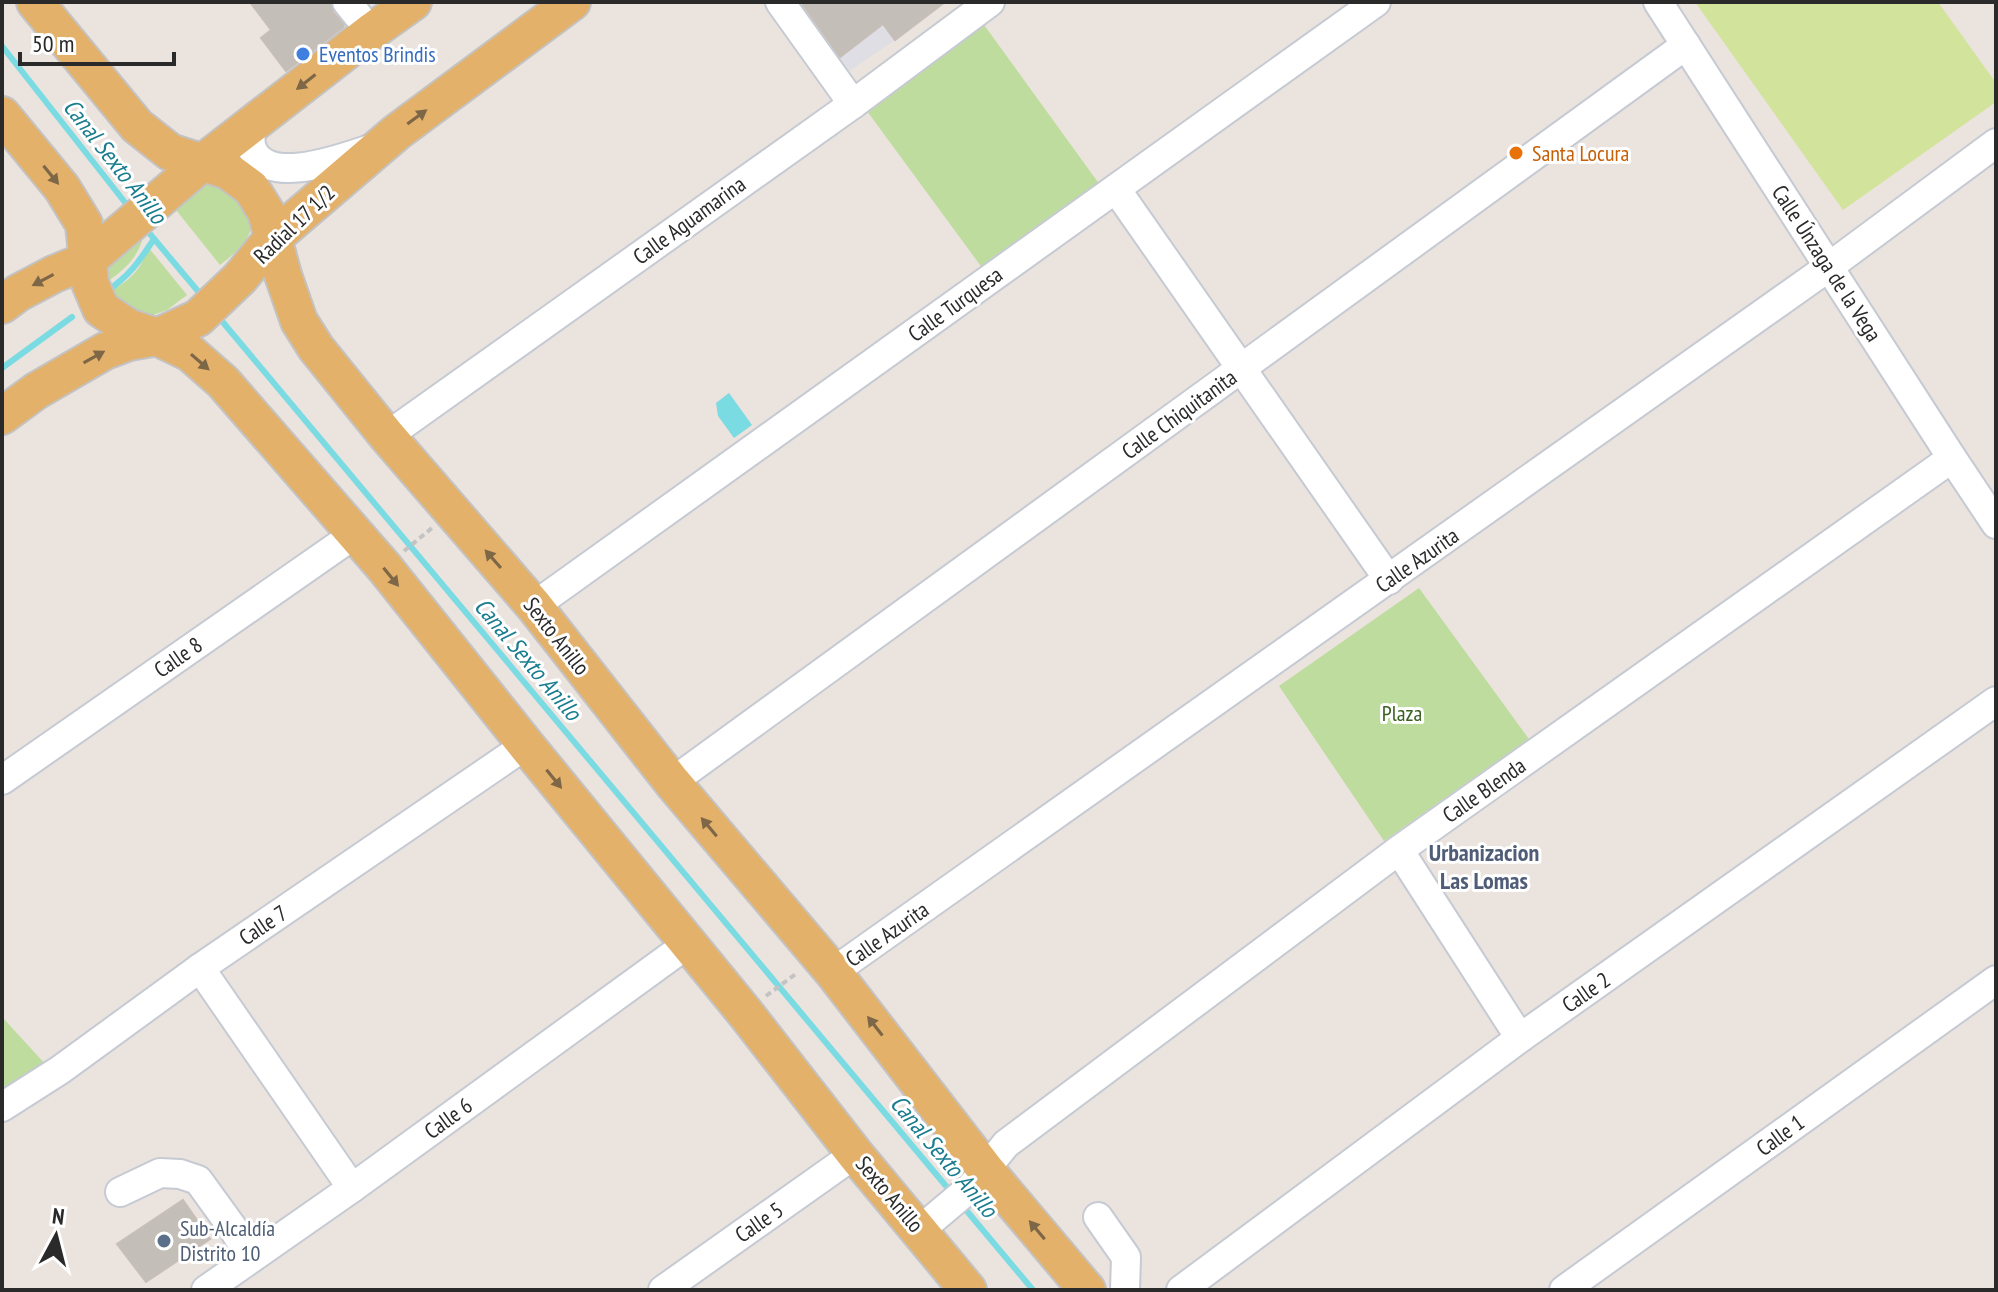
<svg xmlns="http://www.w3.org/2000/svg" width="1998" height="1292" viewBox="0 0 1998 1292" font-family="'PT Sans Narrow',sans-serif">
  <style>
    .industrial { fill: #dedee4 }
    .green { fill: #bfdc9f }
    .pitch { fill: #d2e39c }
    .water { fill: #7adbe3 }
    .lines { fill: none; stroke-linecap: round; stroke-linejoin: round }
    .stream { stroke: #7adbe3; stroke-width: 6 }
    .building { fill: #c4beb9; stroke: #c6beb7; stroke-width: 2 }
    .minor-casing { stroke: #c5cad3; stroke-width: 32 }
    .major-casing { stroke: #c3c3c3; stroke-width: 40 }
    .path { stroke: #c3c3c3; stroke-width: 4; stroke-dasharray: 6 4; stroke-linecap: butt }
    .minor { stroke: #fff; stroke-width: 28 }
    .major { stroke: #e4b16a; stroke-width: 36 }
    .oneway { fill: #7e6747 }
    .shop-dot { fill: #3f7fe0; stroke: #fff; stroke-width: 3 }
    .food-dot { fill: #e8710a; stroke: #fff; stroke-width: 3 }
    .service-dot { fill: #5c6f8a; stroke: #fff; stroke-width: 3 }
    .labels { text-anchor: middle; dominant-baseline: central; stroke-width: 6; stroke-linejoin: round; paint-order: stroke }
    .shop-label { font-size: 22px; fill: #366cbe; stroke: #fff; text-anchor: start }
    .food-label { font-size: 22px; fill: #c56008; stroke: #fff; text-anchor: start }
    .street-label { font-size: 22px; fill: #2a2a2a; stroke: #fff }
    .park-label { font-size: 22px; fill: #3a6121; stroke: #fff }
    .service-label { font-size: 22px; fill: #4e5e75; stroke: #fff; text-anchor: start }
    .water-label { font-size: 24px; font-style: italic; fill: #1a7c8f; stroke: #fff }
    .neighbourhood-label { font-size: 24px; font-weight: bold; fill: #4f5d77; stroke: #fff }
  </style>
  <rect width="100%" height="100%" fill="#ebe3de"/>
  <polygon class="industrial" points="797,2 945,2 895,40 849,71"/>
  <g class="green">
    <polygon points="982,22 1100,185 983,269 864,107"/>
    <path d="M207,185C222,187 230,192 240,203C243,206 247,208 249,212C260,234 234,254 220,265L172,205L195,188Z"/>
    <path d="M134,231L142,241C136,259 124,270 108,281C105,261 123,245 134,231Z"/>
    <path d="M148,247L187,295L167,310L153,315L133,310L121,304L112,290C131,280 142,268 148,247Z"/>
    <polygon points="1419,588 1529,739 1384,841 1279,686"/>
    <polygon points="2,1017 47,1066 2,1107"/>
  </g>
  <polygon class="pitch" points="1695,2 1938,2 1996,83 1996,102 1843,210"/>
  <polygon class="water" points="729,393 752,425 734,438 718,416 716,403"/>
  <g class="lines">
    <g class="stream">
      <polyline points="2,46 131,210"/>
      <polyline points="145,228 202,296"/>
      <path d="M107,291C130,275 138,263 154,239"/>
      <polyline points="216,314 951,1192"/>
      <polyline points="2,368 72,317"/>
      <polyline points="961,1204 1033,1290"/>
    </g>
  </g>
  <g class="building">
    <polygon points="250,2 330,2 333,12 344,25 343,27 286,71 261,38 271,30"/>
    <polygon points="801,2 945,2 895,40 883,24 840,57"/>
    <polygon points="183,1200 210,1239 146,1282 117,1244"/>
  </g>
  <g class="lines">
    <g class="minor-casing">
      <g id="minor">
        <polyline points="347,2 371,32"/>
        <polyline points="780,2 853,104"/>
        <polyline points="1658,2 1952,458 1996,524"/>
        <path d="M251,125C251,131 250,139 251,145C261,190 346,157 373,148"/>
        <polyline points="1116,189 1389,580"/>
        <polyline points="387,436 853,104 990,2"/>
        <polyline points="534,606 1376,2"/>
        <polyline points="2,780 355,534"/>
        <polyline points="672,782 1686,45"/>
        <polyline points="1399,850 1520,1038"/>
        <polyline points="200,968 352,1188"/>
        <polyline points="833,972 1830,266 1996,143"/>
        <polyline points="2,1107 60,1070 200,968 526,745"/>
        <polyline points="120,1192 160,1173 180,1174 198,1180 232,1227 251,1258"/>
        <polyline points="1098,1217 1126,1257 1125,1290"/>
        <polyline points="920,1230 971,1187 1006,1144 1399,850 1952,458"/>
        <polyline points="206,1290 352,1188 689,943"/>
        <polyline points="663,1290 855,1154"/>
        <polyline points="1181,1290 1520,1038 1996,701"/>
        <polyline points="1564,1290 1996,980"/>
      </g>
    </g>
    <g class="major-casing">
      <g id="major">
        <polyline points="35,2 137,126 170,152 228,171 251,188 266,212 283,275 299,321 316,348 387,436 534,606 672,782 833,972 985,1169 1087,1290"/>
        <polyline points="2,115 62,188 84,224 90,283 101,309 128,327 157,337 190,353 223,382 384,567 526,745 746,1014 855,1154 968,1290"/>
        <polyline points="2,305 18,293 54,274 88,260 202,163 371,32 413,2"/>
        <polyline points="2,416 36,391 105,351 129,342 157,337 198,318 240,278 272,239 397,132 572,2"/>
      </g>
    </g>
    <g class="path">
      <polyline points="404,551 432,528"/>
      <polyline points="766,996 797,973"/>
    </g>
    <use href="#minor" class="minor"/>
    <use href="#major" class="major"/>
  </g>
  <defs><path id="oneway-solid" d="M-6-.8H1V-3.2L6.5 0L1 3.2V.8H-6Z" transform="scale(2)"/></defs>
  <g class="oneway">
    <use href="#oneway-solid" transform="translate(306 82) rotate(142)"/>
    <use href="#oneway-solid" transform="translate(417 117) rotate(-36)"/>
    <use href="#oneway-solid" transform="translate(51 175) rotate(51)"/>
    <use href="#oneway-solid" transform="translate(43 280) rotate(152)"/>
    <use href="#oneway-solid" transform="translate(94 357) rotate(-29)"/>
    <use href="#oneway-solid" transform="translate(200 362) rotate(41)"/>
    <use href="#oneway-solid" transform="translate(493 559) rotate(-131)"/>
    <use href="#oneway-solid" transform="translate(391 577) rotate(51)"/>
    <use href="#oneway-solid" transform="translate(554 779) rotate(51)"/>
    <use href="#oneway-solid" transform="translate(709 827) rotate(-130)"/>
    <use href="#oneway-solid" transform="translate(875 1026) rotate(-128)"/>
    <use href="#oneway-solid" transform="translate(1037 1230) rotate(-130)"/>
  </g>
  <circle class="shop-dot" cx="303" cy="54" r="8"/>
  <circle class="food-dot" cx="1516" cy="153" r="8"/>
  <circle class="service-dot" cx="164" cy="1241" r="8"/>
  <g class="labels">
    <g class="shop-label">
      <text x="319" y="54">Eventos Brindis</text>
    </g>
    <g class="food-label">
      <text x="1532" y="153">Santa Locura</text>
    </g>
    <g class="street-label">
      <text transform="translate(689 220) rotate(-36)">Calle Aguamarina</text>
      <text transform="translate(294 224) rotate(-44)">Radial 17 1/2</text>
      <text transform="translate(1827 263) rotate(57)">Calle Únzaga de la Vega</text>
      <text transform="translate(955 304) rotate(-36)">Calle Turquesa</text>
      <text transform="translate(1179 414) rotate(-36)">Calle Chiquitanita</text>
      <text transform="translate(1417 560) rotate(-35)">Calle Azurita</text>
      <text transform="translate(557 636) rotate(52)">Sexto Anillo</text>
      <text transform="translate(178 657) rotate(-35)">Calle 8</text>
      <text transform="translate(1484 790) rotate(-35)">Calle Blenda</text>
      <text transform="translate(263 925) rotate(-34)">Calle 7</text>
      <text transform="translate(887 934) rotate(-35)">Calle Azurita</text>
      <text transform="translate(1586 992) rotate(-35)">Calle 2</text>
      <text transform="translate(448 1118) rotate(-36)">Calle 6</text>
      <text transform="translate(1780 1135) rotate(-36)">Calle 1</text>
      <text transform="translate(890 1194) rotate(50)">Sexto Anillo</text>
      <text transform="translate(759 1222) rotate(-35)">Calle 5</text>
    </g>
    <g class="park-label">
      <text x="1402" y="713">Plaza</text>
    </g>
    <g class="service-label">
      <text x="180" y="1228">Sub-Alcaldía<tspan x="180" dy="25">Distrito 10</tspan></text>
    </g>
    <g class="water-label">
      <text transform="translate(115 161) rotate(52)">Canal Sexto Anillo</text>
      <text transform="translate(528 659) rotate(50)">Canal Sexto Anillo</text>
      <text transform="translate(944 1156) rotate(50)">Canal Sexto Anillo</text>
    </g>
    <g class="neighbourhood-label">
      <text x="1484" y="852">Urbanizacion<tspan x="1484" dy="28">Las Lomas</tspan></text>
    </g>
  </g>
  <rect width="1998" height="1292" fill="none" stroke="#2a2a2a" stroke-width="8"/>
  <g transform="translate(56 1236) rotate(7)" stroke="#ffffff" stroke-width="6" paint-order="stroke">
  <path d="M0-6L14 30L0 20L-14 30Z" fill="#2a2a2a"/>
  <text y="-12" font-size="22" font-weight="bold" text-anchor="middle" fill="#2a2a2a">N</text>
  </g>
  <path d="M20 52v12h154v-12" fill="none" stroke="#2a2a2a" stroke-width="4"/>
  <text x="32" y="52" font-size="24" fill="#2a2a2a" stroke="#ffffff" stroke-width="6" paint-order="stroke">50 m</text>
</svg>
